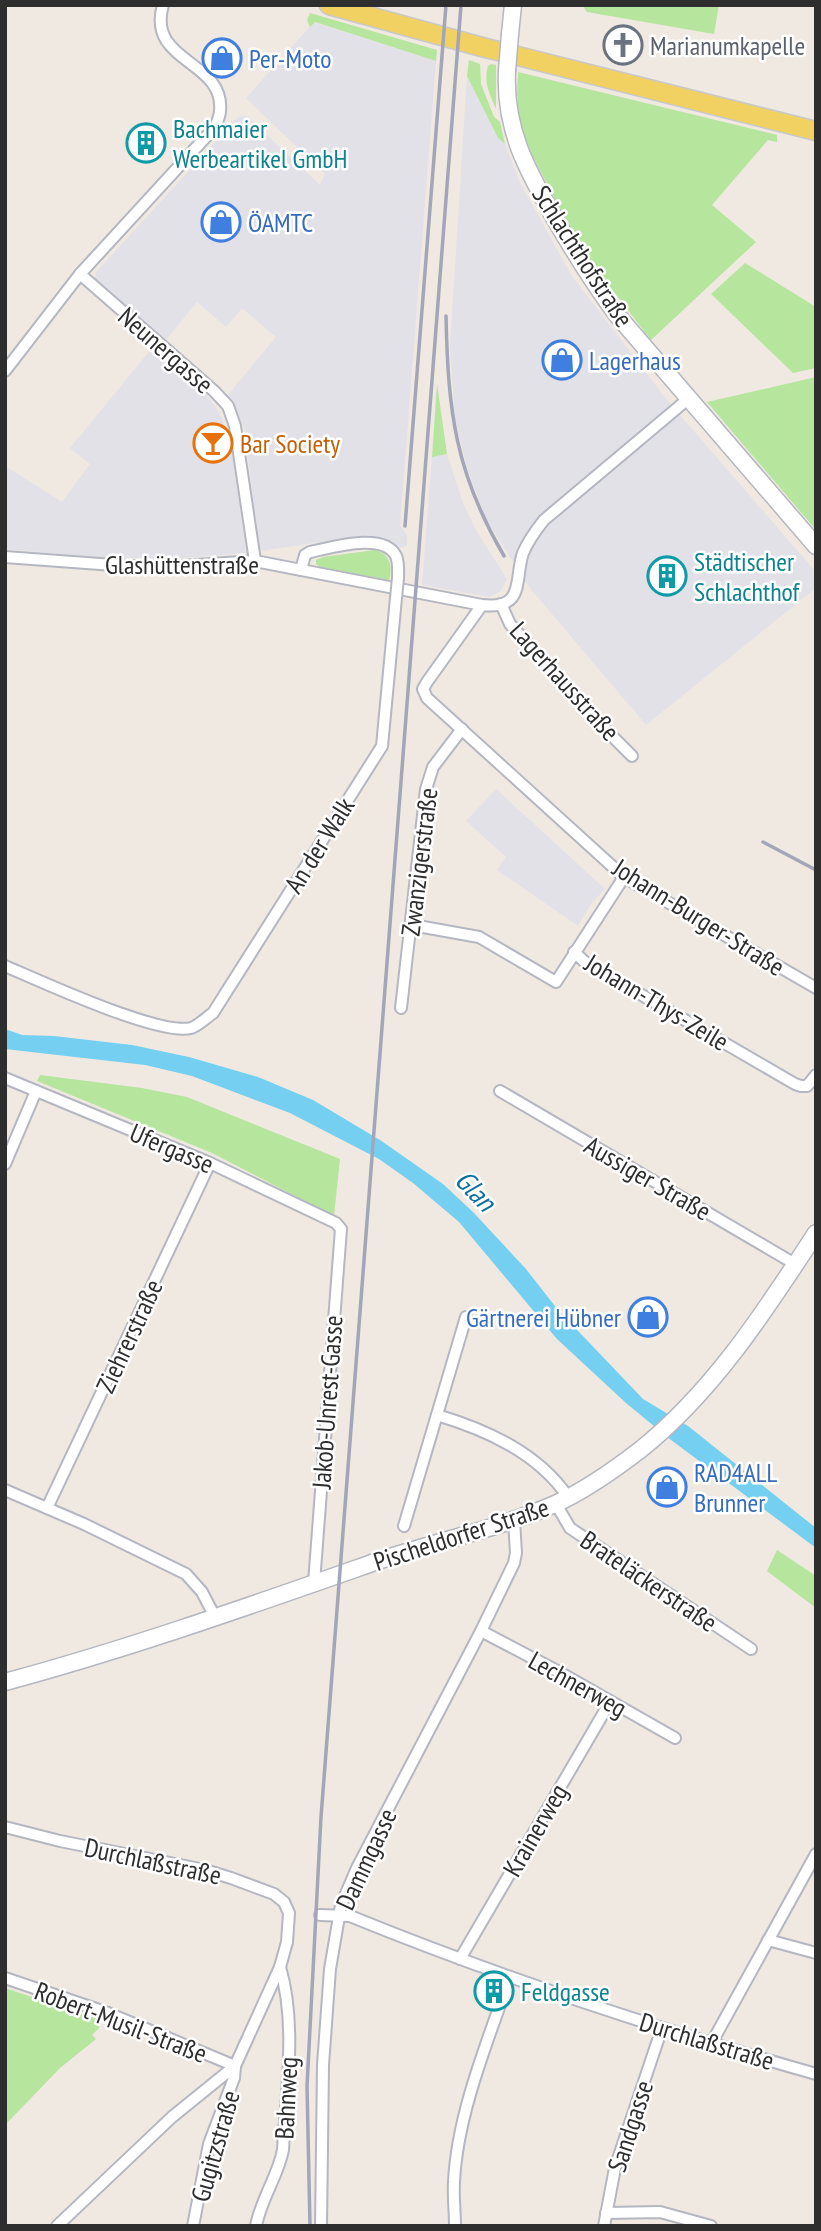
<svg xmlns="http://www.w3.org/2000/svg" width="821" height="2231" viewBox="0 0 821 2231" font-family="'PT Sans Narrow',sans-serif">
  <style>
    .industrial { fill: #e3e1e8 }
    .green { fill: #b6e59e }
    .water { fill: #75cff0 }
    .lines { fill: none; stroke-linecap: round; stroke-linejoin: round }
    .street-casing { stroke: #b4b7c1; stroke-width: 14 }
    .secondary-casing { stroke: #b4b7c1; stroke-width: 19 }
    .primary-casing { stroke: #c9c9c9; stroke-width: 21 }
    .street { stroke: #fff; stroke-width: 10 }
    .secondary { stroke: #fff; stroke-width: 16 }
    .primary { stroke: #f2d163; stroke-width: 18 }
    .rail { stroke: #a3a6b8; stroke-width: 3.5 }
    .street-bridge-casing { stroke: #b4b7c1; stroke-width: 14; stroke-linecap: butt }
    .secondary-bridge-casing { stroke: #b4b7c1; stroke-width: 19; stroke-linecap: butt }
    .street-bridge { stroke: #fff; stroke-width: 10 }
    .secondary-bridge { stroke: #fff; stroke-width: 16 }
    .labels { text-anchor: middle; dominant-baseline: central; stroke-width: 5; stroke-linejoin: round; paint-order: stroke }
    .worship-label { font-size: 26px; fill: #5b616d; stroke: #fff; text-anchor: start }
    .shop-label { font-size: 26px; fill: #366cbe; stroke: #fff; text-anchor: start }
    .culture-label { font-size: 26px; fill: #0d838f; stroke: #fff; text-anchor: start }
    .street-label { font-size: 26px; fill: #2e2e2e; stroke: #fff }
    .food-label { font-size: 26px; fill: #c56008; stroke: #fff; text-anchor: start }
    .water-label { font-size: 28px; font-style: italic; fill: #0d6fa3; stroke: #fff }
  </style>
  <rect width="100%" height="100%" fill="#efe9e1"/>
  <g class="industrial">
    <polygon points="314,22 436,61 400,526 407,535 407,546 397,548 384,539 368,535 260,551 244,427 227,396 276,337 242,308 226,327 197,302 166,340 95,278 96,272 238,117 247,116 320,185 325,174 246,98"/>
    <polygon points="467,76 498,138 505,144 520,183 572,276 667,400 816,572 816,588 646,725 529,587 485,517 467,468 455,420 450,346"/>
    <polygon points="153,347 204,392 220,413 231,444 246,553 171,559 93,557 5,549 5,466 62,502 90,464 70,448"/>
    <polygon points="447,454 463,503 477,532 507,579 500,592 489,597 422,585 432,457"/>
    <polygon points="496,789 605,889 591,904 578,926 497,870 506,857 466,821"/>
  </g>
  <g class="green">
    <polygon points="582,5 719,5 714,34 587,12"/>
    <polygon points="310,13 437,50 436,61 315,22 310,27 307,20"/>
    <polygon points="469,60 480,64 481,84 494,117 500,122 505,144 498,138 467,76"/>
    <path d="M491,64L496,65V109C490,95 483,81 488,66Z"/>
    <polygon points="518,72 777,135 777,142 768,140 712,205 756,242 651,340 600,274 572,232 534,159 520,125 517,94"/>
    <polygon points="745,263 816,307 816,368 793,373 711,294"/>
    <polygon points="816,377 816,530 707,402"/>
    <polygon points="437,384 447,454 432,457"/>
    <path d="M375,550C390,553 393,568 389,580L320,567L316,564V560L323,557Z"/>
    <polygon points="40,1075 142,1088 187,1097 340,1159 334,1216 212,1153 37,1081"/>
    <polygon points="777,1550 816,1576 816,1608 767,1571"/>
    <polygon points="5,1988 98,2019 99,2028 92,2035 96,2039 60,2068 5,2125"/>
  </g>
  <polygon class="water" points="5,1029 22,1035 54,1036 132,1045 189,1057 258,1077 313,1100 380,1140 443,1184 473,1212 526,1269 558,1310 643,1399 688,1426 816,1528 816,1548 671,1440 626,1403 557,1339 459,1222 413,1183 379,1159 290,1113 192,1076 145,1065 5,1049"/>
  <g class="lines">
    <g class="street-casing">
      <g id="street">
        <polyline points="80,274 214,391 228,406 235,426 255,561"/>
        <path d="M5,371L80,274L215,127C217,122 220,116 220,111C225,60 146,63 163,5"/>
        <path d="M5,557L127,566H181L255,561L482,605C526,610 514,579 523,553C528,541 536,530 544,520L688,399"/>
        <path d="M301,570L305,555L310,552C330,548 384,531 396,556C399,563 398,571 398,578"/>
        <polyline points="501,604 510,624 604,728 632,756"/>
        <polyline points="482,605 427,682 423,689 427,698 624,877 816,988"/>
        <polyline points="412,925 479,937 556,982 624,877"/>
        <polyline points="574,952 585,962 795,1084 801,1086 807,1086 816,1075"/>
        <path d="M5,966C40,981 159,1036 191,1028C198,1026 207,1017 213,1013L382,746L396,598"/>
        <polyline points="401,1008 426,789 433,767 462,729"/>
        <polyline points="5,1078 210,1163 336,1223 341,1229 314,1583"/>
        <polyline points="500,1091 795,1264"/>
        <polyline points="5,1164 36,1091"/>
        <path d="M437,1415C487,1430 538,1453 568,1497"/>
        <polyline points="5,1490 84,1524 186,1574 202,1592 215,1617"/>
        <polyline points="556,1504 570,1528 751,1649"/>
        <polyline points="47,1508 210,1163"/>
        <polyline points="404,1526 466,1317"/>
        <polyline points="481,1631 561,1673 675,1738"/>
        <polyline points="5,1827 60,1841 205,1870 231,1878 274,1894 284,1902 289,1913 287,1942 280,1967 235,2066 172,2117 57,2226"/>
        <path d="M320,1915L350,1916C502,1978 658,2029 816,2074"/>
        <polyline points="768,1940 816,1953"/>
        <polyline points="460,1959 610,1702"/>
        <polyline points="5,1978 108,2013 235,2066"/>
        <polyline points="711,2044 816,1854"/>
        <polyline points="606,2213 660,2212 711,2226"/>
        <polyline points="193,2226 209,2144 234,2078 235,2066"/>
        <path d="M256,2226C261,2199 278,2176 283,2150C286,2091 297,2024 280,1967"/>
        <polyline points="321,2226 323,2065 330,1969 341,1905 357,1868 481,1631 514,1563 516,1553 514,1520"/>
        <path d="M455,2226C455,2211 453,2196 454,2182C457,2115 488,2040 510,1977"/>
        <polyline points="604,2226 615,2168 662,2028"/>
      </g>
    </g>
    <g class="secondary-casing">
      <g id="secondary">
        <polyline points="510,34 513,5"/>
        <path d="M507,71C504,129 527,170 555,219C574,252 594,284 617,315L816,546"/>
        <path d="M5,1682C131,1648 255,1604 378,1561C437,1541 498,1529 555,1504C584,1491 614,1470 640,1450C713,1392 765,1311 816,1233"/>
      </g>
    </g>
    <g class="primary-casing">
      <polyline id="primary" points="329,5 482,47 816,131"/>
    </g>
    <use href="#street" class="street"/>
    <use href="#secondary" class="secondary"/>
    <use href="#primary" class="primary"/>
    <g class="rail">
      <path d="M446,316C448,411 455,472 504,556"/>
      <polyline points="405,526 446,5"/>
      <polyline points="763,842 816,870"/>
      <polyline points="310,2226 307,2086 321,1817 461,5"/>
    </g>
    <g class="street-bridge-casing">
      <polyline id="street-bridge" points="396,598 398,578"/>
    </g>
    <g class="secondary-bridge-casing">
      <polyline id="secondary-bridge" points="507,71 510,34"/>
    </g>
    <use href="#street-bridge" class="street-bridge"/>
    <use href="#secondary-bridge" class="secondary-bridge"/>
  </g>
  <defs>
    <g id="church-ring" transform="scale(2.0125)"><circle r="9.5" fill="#fff" stroke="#6b7280" stroke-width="1.5"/><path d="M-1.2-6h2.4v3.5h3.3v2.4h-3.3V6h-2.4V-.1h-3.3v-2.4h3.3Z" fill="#6b7280"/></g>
    <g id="shop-ring" transform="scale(2.0125)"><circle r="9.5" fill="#fff" stroke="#3f7fe0" stroke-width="1.5"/><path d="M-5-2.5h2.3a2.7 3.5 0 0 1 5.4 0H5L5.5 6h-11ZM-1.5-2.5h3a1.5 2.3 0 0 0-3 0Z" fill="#3f7fe0"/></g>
    <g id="building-ring" transform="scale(2.0125)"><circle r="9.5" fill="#fff" stroke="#0f9aa8" stroke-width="1.5"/><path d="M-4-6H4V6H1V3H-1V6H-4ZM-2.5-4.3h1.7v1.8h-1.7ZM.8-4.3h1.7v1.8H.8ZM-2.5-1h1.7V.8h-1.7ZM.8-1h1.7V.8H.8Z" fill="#0f9aa8"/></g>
    <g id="bar-ring" transform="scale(2.0125)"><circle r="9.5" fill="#fff" stroke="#e8710a" stroke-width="1.5"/><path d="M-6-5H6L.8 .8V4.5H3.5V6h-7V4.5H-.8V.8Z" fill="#e8710a"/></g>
  </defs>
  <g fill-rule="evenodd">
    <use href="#church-ring" x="623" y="45"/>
    <use href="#shop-ring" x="222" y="58"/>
    <use href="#building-ring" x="146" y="143"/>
    <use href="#shop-ring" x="221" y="222"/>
    <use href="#shop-ring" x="562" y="360"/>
    <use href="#bar-ring" x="213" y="443"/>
    <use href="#building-ring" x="667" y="576"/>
    <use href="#shop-ring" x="648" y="1317"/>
    <use href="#shop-ring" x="667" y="1487"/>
    <use href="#building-ring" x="494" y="1991"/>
  </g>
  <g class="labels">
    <g class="worship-label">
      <text x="650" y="45">Marianumkapelle</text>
    </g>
    <g class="shop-label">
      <text x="249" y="58">Per-Moto</text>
      <text x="248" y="222">ÖAMTC</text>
      <text x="589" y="360">Lagerhaus</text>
      <text x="621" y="1317" text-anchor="end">Gärtnerei Hübner</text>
      <text x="694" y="1472">RAD4ALL<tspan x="694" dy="30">Brunner</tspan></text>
    </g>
    <g class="culture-label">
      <text x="173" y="128">Bachmaier<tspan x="173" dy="30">Werbeartikel GmbH</tspan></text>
      <text x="694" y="561">Städtischer<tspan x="694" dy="30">Schlachthof</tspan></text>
      <text x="521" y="1991">Feldgasse</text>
    </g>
    <g class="street-label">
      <text transform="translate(583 256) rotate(57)">Schlachthofstraße</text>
      <text transform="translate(166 350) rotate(41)">Neunergasse</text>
      <text x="182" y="564">Glashüttenstraße</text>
      <text transform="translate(565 681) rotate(48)">Lagerhausstraße</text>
      <text transform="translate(319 845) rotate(-58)">An der Walk</text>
      <text transform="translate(419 862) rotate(-83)">Zwanzigerstraße</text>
      <text transform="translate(699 917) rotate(32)">Johann-Burger-Straße</text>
      <text transform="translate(657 1002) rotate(31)">Johann-Thys-Zeile</text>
      <text transform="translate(172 1148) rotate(23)">Ufergasse</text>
      <text transform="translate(648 1178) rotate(30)">Aussiger Straße</text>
      <text transform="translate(129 1336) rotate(-65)">Ziehrerstraße</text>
      <text transform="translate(327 1402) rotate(-86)">Jakob-Unrest-Gasse</text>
      <text transform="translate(461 1534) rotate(-18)">Pischeldorfer Straße</text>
      <text transform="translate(649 1581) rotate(34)">Brateläckerstraße</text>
      <text transform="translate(578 1684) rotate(29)">Lechnerweg</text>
      <text transform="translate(535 1830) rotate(-60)">Krainerweg</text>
      <text transform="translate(366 1859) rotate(-65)">Dammgasse</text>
      <text transform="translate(153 1861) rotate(12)">Durchlaßstraße</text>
      <text transform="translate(121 2022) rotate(21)">Robert-Musil-Straße</text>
      <text transform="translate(707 2041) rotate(17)">Durchlaßstraße</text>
      <text transform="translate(286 2098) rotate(-87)">Bahnweg</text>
      <text transform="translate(630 2126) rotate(-72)">Sandgasse</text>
      <text transform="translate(215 2146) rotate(-74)">Gugitzstraße</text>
    </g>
    <g class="food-label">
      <text x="240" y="443">Bar Society</text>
    </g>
    <g class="water-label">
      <text transform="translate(476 1190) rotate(46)">Glan</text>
    </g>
  </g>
  <rect width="821" height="2231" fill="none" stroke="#2e2e2e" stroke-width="14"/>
</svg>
